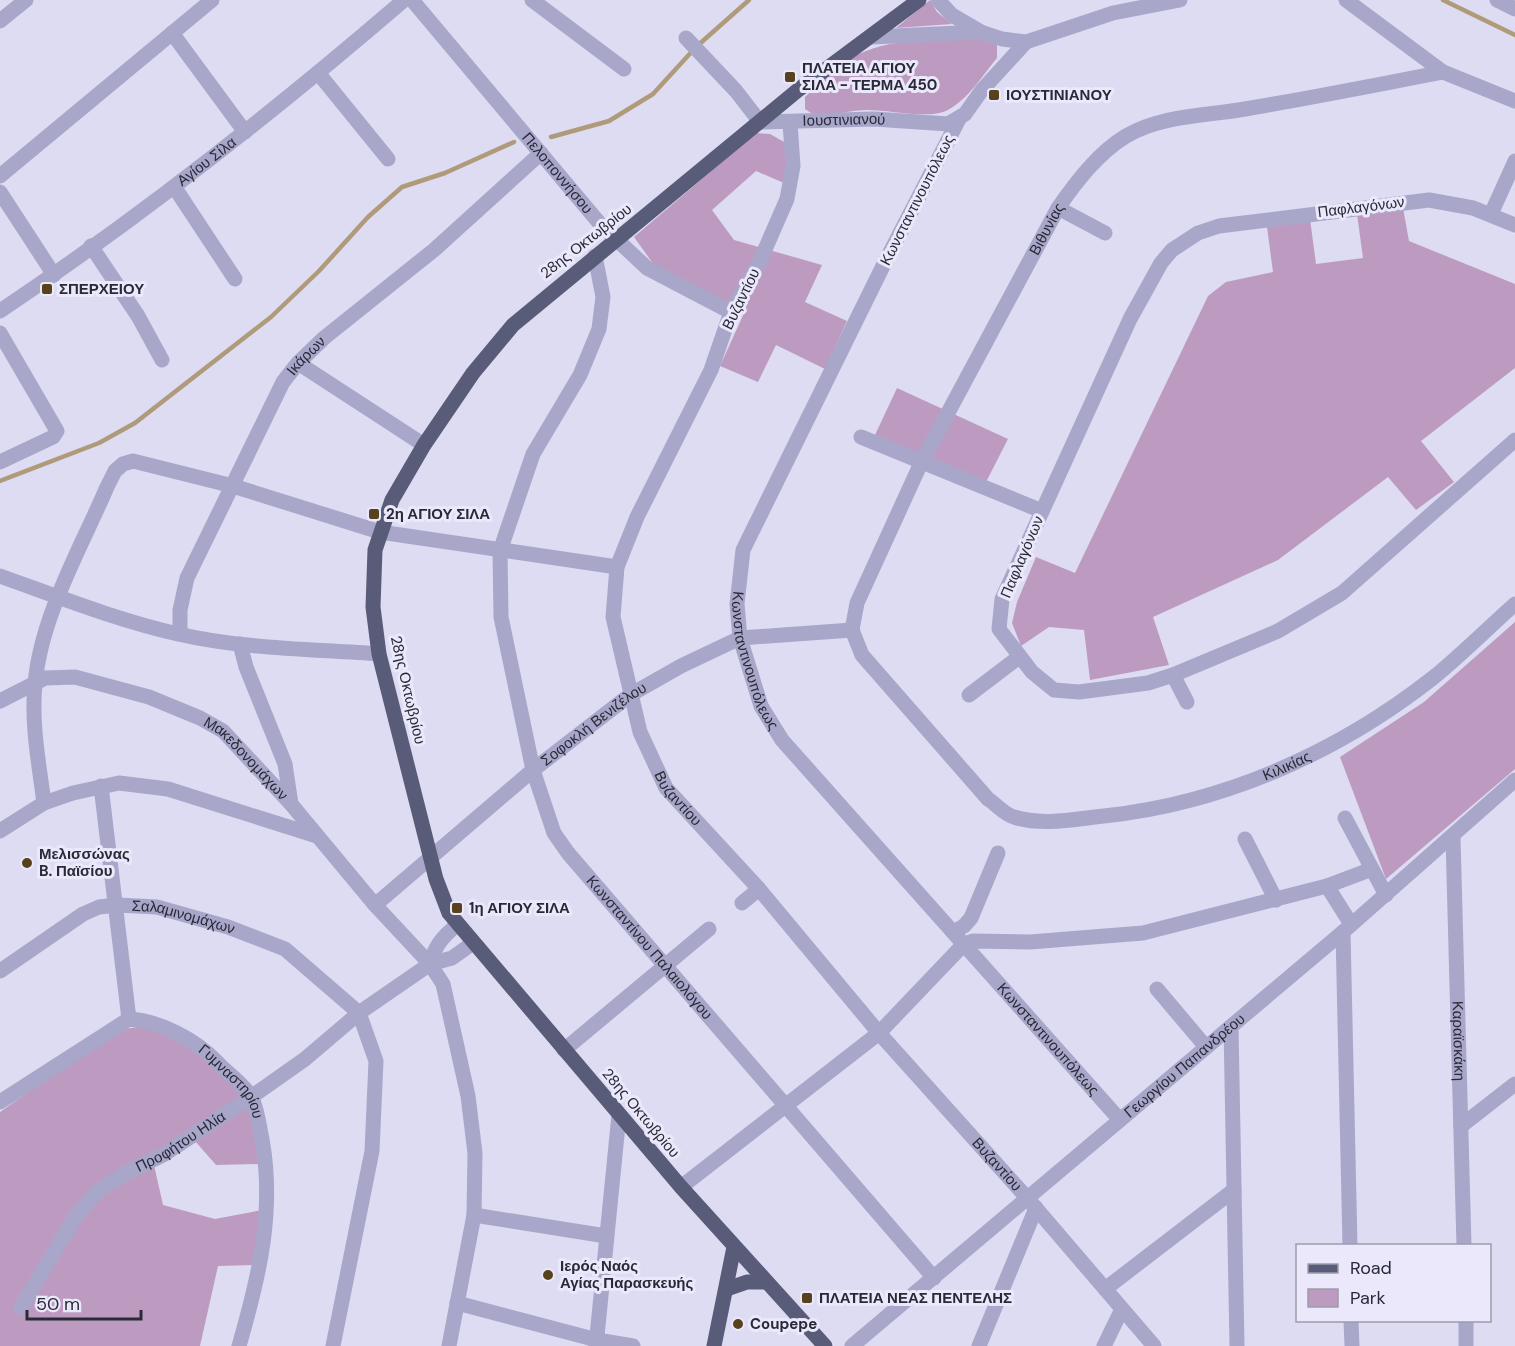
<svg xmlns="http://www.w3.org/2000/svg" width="1515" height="1346" viewBox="0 0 1515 1346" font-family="'DM Sans',sans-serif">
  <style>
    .green { fill: #bd9bc1 }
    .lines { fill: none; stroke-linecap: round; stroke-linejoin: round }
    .stream { stroke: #af9a7a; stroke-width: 4.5 }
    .minor { stroke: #a8a7ca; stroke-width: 15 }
    .major { stroke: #595c79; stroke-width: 15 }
    .poi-dot { fill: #58421d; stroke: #eae8fa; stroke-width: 2 }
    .labels { text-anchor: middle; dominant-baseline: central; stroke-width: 6; stroke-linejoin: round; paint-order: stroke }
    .poi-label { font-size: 15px; font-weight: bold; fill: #282a37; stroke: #eae8fa; text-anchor: start }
    .street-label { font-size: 15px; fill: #282a37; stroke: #eae8fa }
  </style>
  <rect width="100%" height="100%" fill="#dddcf2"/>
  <g class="green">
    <polygon points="930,0 937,12 952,24 896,28"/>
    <path d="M987,39L997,45V58C982,76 968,100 946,111C928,119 889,110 868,110C851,110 833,115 817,117L805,109V97C822,82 839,64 859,54C897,36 945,41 987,39Z"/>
    <polygon points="756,133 770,134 786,143 789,160 784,183 756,171 712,210 734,240 822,265 805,302 847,321 825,369 776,345 758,382 720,366 745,311 654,265 634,237"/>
    <polygon points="1403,208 1409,241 1515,284 1515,368 1421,441 1454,482 1416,510 1388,477 1278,560 1153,617 1169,665 1090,680 1084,630 1049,627 1021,646 1012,623 1017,602 1036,557 1075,573 1208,296 1226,282 1273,272 1267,227 1310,219 1316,264 1363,258 1357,214"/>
    <polygon points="897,388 1008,439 986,482 875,435"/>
    <polygon points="1515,622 1515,769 1386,879 1340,757 1424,702"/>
    <polygon points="138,1027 171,1032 197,1044 244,1093 251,1109 260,1164 216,1165 195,1141 154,1165 163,1205 215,1219 262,1210 254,1265 218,1266 200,1346 0,1346 0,1112 117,1030"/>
  </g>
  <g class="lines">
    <g class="stream">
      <polyline points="1443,0 1515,35"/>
      <polyline points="551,137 609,121 653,94 696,47 749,0"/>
      <polyline points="0,481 99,443 135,423 271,317 319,271 368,217 402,187 445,173 514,142"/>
    </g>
    <g class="minor">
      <path id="s1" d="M412,0L601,225L647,268L731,312"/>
      <polyline points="532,0 624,69"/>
      <polyline points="938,0 952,15 981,32"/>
      <polyline points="1346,0 1443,72 1515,101"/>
      <polyline points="1497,0 1515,9"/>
      <polyline points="0,21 26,0"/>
      <polyline points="172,33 245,132"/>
      <polyline points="872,37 981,32 1002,39 1026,42 1113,13 1180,0"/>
      <path id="s2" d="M686,38L736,91L760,122L874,119L948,124L965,114L982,90L1026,42"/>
      <polyline points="319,74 388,159"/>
      <path id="s3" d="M959,119L883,266L743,550L737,604L740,638L761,706L782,740L1120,1120"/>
      <path id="s4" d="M790,123L793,166L787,199L760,261L731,312L711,370L637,517L617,567L613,617L640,732L666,788L759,889L879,1033L1028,1199L1154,1346"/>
      <polyline points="0,176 212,0"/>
      <polyline points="175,188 235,279"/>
      <polyline points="0,192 54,275"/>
      <polyline points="1058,208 1105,233"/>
      <polyline points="1491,214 1515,161"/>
      <polyline points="1515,225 1473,208 1429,200 1219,226 1198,233 1172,250 1161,263 1130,319 1002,599 999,629 1032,672 1054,690 1079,692 1148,683 1173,675 1278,631 1342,593 1515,440"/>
      <polyline points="91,246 138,316 162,360"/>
      <path id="s5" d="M595,256L603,297L599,329L580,375L533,454L500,551L501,617L533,770L554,833L568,853L934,1278"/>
      <path id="s6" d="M0,311C142,216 275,111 404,0"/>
      <polyline points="0,333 57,431 53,437 0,462"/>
      <polyline points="298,363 424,445"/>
      <polyline points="861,437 1042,511"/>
      <path d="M0,576C59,597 117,620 178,634C243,649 312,649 379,654"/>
      <path id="s7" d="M852,630L857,603L921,463L1058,208C1076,182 1098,153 1126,136C1162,115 1206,116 1245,109C1311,98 1377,85 1443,72"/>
      <path id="s8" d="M852,630L862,655L988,799C996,804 1005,815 1014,817C1042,826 1075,819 1104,816C1225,803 1339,752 1434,677C1462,654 1488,628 1515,604"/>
      <path id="s9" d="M180,634V610L187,578L283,382L298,363L324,338L434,250L541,153"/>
      <polyline points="240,644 246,667 285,764 291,804"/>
      <polyline points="1173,675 1187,702"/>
      <polyline points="969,695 1019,657"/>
      <path id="s10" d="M0,701L45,678L75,677L149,697L200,718L223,731L291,804L375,905L430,964L443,984L468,1096L475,1153L474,1215L449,1346"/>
      <polyline points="101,786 129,1019"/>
      <path d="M44,803C39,764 31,724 35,684C41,616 80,550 107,487L115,471L123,464L133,461L233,486L380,532L617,567"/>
      <polyline points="1345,818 1386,895"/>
      <polyline points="0,831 44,803 73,793 119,783 168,789 317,836"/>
      <path id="s11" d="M1453,837L1464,1246"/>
      <polyline points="1245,839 1276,900"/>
      <polyline points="1327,886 1351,924"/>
      <polyline points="742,903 759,889"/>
      <path id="s12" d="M375,905L533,770L630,695L681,666L740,638L852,630"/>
      <polyline points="953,932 964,926 971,918 998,853"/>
      <polyline points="1343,932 1350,1246"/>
      <path d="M430,964C435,946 442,937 457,925"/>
      <path id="s13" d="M0,971L83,914L99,907L117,905L157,907L228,927L285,949L359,1013L376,1061L372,1151L333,1346"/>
      <polyline points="1157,989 1206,1047"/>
      <polyline points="1231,1027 1237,1346"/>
      <polyline points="564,1050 709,929"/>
      <path id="s14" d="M0,1102L129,1019C160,1021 195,1039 217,1062C227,1073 245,1085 252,1099C258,1110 259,1126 262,1139C275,1211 259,1277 239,1346"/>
      <polyline points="1461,1126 1515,1084"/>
      <polyline points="681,1187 879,1033 964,944 973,941 1030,942 1143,933 1327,886 1372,869"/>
      <polyline points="474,1215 606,1236"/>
      <polyline points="1105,1289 1234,1190"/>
      <polyline points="457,1303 597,1340 633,1346"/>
      <path id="s15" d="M21,1307L76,1216L98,1191L126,1173L163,1155L251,1097L305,1059L359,1013L430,964L452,958L473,943"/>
      <polyline points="1351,1320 1352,1346"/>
      <polyline points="1466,1320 1466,1346"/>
      <polyline points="596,1346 619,1115"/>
      <path id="s16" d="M852,1346L1343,932L1515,780"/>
      <polyline points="979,1346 1036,1208"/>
      <polyline points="1104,1346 1122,1309"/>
    </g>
    <g class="major">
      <polyline points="727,1289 747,1282 766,1282"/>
      <polyline points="714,1346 734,1247"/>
      <polyline points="825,1346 681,1187 449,913 436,879 379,654 373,607 375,550 392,500 424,445 473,373 513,325 798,90 919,0"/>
    </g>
  </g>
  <g class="poi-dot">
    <rect x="784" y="71" width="12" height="12" rx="3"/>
    <rect x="988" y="89" width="12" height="12" rx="3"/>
    <rect x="41" y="283" width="12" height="12" rx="3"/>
    <rect x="368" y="508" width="12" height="12" rx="3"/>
    <circle cx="27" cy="863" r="6"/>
    <rect x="451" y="902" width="12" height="12" rx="3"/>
    <circle cx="548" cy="1275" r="6"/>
    <rect x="801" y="1292" width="12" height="12" rx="3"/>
    <circle cx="738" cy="1324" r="6"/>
  </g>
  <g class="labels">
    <g class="poi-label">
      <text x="802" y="68">ΠΛΑΤΕΙΑ ΑΓΙΟΥ<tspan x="802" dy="17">ΣΙΛΑ - ΤΕΡΜΑ 450</tspan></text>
      <text x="1006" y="95">ΙΟΥΣΤΙΝΙΑΝΟΥ</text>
      <text x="59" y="289">ΣΠΕΡΧΕΙΟΥ</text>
      <text x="386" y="514">2η ΑΓΙΟΥ ΣΙΛΑ</text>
      <text x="39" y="854">Μελισσώνας<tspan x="39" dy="17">B. Παϊσίου</tspan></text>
      <text x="469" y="908">1η ΑΓΙΟΥ ΣΙΛΑ</text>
      <text x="560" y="1266">Ιερός Ναός<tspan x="560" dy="17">Αγίας Παρασκευής</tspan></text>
      <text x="819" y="1298">ΠΛΑΤΕΙΑ ΝΕΑΣ ΠΕΝΤΕΛΗΣ</text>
      <text x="750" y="1324">Coupepe</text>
    </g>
    <g class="street-label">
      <text stroke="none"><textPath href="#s2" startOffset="196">Ιουστινιανού</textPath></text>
      <text stroke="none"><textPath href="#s6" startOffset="255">Αγίου Σίλα</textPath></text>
      <text stroke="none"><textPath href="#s1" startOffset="226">Πελοποννήσου</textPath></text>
      <text transform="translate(917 200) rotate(-63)">Κωνσταντινουπόλεως</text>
      <text transform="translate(1361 207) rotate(-7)">Παφλαγόνων</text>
      <text stroke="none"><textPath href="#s7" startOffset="447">Βιθυνίας</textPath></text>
      <text transform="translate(586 241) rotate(-38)">28ης Οκτωβρίου</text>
      <text transform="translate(741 299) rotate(-64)">Βυζαντίου</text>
      <text stroke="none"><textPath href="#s9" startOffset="310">Ικάρων</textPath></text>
      <text transform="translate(1022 557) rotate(-67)">Παφλαγόνων</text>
      <text stroke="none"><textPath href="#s3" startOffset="596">Κωνσταντινουπόλεως</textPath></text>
      <text transform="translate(408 690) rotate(77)">28ης Οκτωβρίου</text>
      <text stroke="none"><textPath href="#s12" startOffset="284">Σοφοκλή Βενιζέλου</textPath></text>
      <text stroke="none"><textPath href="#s10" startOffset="274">Μακεδονομάχων</textPath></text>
      <text stroke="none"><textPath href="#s8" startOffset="531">Κιλικίας</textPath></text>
      <text stroke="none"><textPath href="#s4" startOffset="728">Βυζαντίου</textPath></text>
      <text stroke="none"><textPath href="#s13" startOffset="204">Σαλαμινομάχων</textPath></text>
      <text stroke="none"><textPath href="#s5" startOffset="756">Κωνσταντίνου Παλαιολόγου</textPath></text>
      <text stroke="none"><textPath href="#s3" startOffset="1082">Κωνσταντινουπόλεως</textPath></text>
      <text stroke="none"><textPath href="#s11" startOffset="204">Καραϊσκάκη</textPath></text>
      <text stroke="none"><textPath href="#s16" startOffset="435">Γεωργίου Παπανδρέου</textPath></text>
      <text stroke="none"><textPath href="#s14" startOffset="278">Γυμναστηρίου</textPath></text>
      <text transform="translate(641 1113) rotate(50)">28ης Οκτωβρίου</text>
      <text stroke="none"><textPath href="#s15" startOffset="236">Προφήτου Ηλία</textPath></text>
      <text stroke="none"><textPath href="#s4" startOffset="1214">Βυζαντίου</textPath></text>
    </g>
  </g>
  <rect x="1296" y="1244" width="195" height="78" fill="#eae8fa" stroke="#9c9cac" stroke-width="1.5"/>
  <rect x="1308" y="1264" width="30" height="9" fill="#595c79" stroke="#9c9cac" stroke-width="1.5"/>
  <text x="1350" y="1274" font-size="18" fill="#282a37">Road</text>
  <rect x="1308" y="1289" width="30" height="18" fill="#bd9bc1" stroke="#9c9cac" stroke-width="1.5"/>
  <text x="1350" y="1304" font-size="18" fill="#282a37">Park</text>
  <path d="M27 1310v9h114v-9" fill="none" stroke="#282a37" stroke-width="3"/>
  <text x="36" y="1310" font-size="18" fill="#282a37" stroke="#eae8fa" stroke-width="4.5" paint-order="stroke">50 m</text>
</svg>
